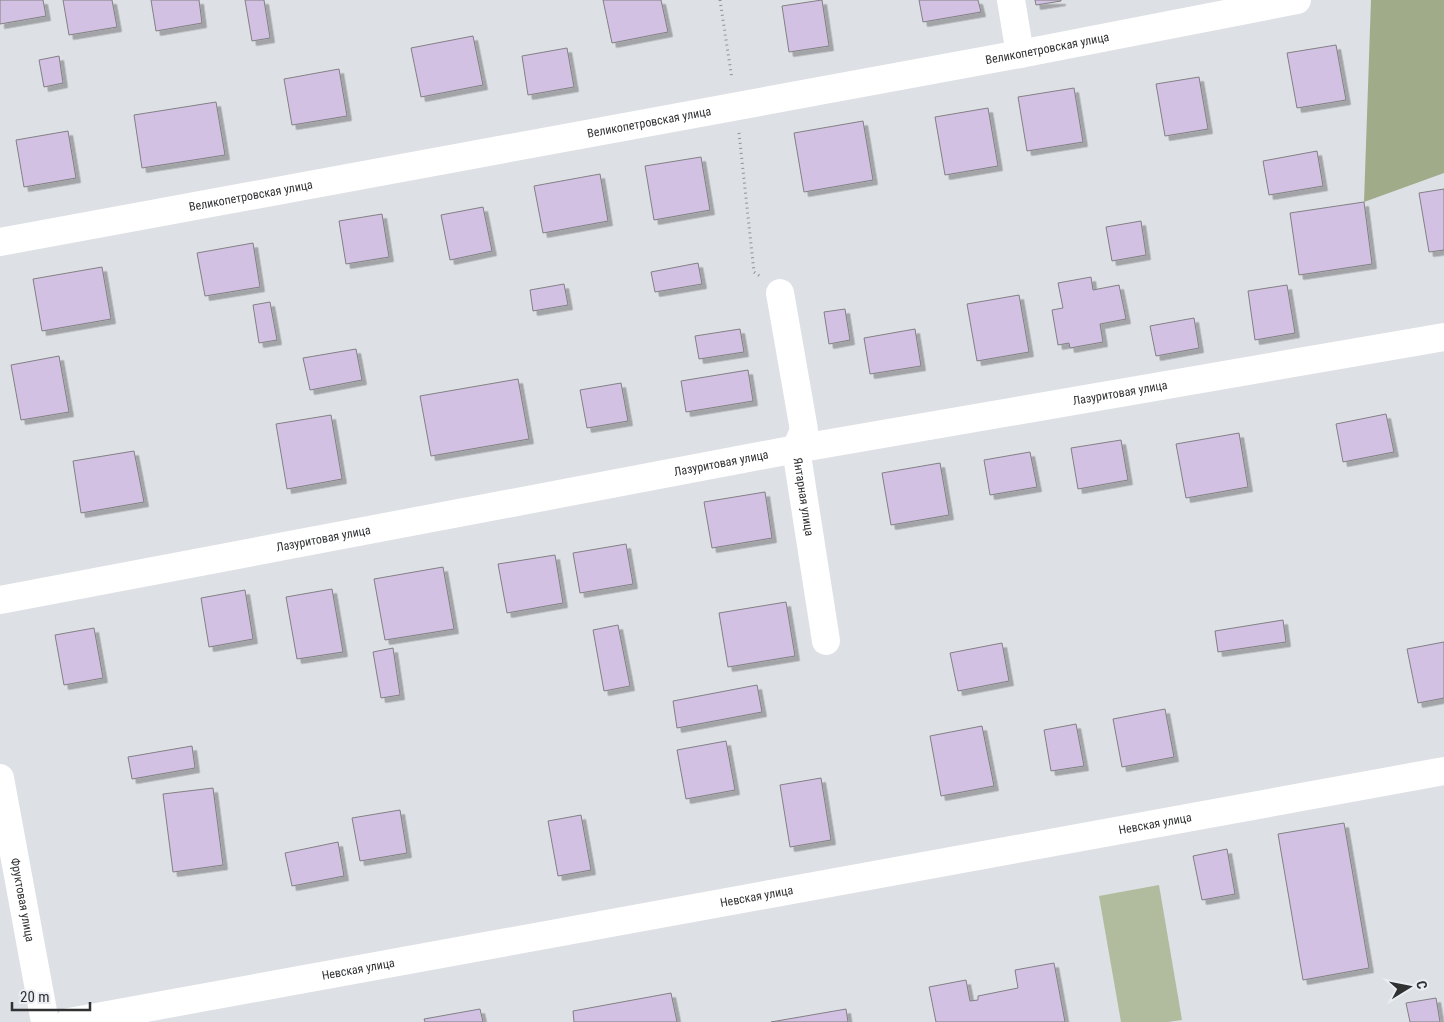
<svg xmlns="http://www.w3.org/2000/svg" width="1444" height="1022" viewBox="0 0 1444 1022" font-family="'Roboto Condensed',sans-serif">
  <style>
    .green { fill: #b1bb9e }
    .forest { fill: #a0ab89 }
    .building { fill: #d2c1e3; stroke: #828084; filter: url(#shadow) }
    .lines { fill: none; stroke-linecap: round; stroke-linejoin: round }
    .path { stroke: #8f9194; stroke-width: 3; stroke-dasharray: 1 4; stroke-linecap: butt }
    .street { stroke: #fff; stroke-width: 28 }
    .secondary { stroke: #fff; stroke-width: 28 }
    .labels { text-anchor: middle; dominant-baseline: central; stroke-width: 4; stroke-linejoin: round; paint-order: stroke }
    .street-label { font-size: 12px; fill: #303133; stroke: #eaedf1 }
  </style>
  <defs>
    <filter id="shadow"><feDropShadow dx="4.5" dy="4.5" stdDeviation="0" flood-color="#0004"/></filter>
  </defs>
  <rect width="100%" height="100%" fill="#dde0e4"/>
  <polygon class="green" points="1159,885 1182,1020 1168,1022 1121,1022 1099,896"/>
  <polygon class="forest" points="1371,0 1444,0 1444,173 1364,202"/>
  <g class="building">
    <polygon points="0,0 43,0 46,16 0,24"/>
    <polygon points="63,0 112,0 117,27 69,35"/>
    <polygon points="151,0 199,0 202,23 156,31"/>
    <polygon points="245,0 264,0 270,38 252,41"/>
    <polygon points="603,0 661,0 668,32 612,43"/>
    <polygon points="822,0 829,46 789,52 782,6"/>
    <polygon points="919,0 978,0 981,12 923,22"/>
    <polygon points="1035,0 1061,0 1061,1 1036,5"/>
    <polygon points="473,36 483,85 421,97 411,48"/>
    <polygon points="1336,45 1346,100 1297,108 1287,53"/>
    <polygon points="567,48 574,87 528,95 522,56"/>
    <polygon points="59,56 63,83 44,87 39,60"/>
    <polygon points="339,69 347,116 292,125 284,79"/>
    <polygon points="1199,77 1208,129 1165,136 1156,84"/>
    <polygon points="1074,88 1083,142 1027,151 1018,97"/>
    <polygon points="216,102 225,155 142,168 134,115"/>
    <polygon points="988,108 998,166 945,175 935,117"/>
    <polygon points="863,121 873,180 804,192 794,133"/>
    <polygon points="68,131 76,178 24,187 16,140"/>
    <polygon points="1317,151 1323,186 1269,195 1263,161"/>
    <polygon points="701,157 710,210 654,220 645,166"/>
    <polygon points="600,174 608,221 543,233 534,186"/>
    <polygon points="1444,189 1444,250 1429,252 1419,193"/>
    <polygon points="1364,202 1372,264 1299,275 1290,213"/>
    <polygon points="483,207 492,251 450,260 441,215"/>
    <polygon points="382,214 389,257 346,264 339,221"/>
    <polygon points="1141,221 1146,255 1112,261 1106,227"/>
    <polygon points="253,243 260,287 205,296 197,253"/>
    <polygon points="698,263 702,284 655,292 651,272"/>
    <polygon points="102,267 111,319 42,331 33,279"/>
    <polygon points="1091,277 1093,290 1119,285 1126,319 1100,324 1103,342 1070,348 1069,343 1058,345 1052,310 1063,308 1058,283"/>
    <polygon points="564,284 568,305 533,311 530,290"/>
    <polygon points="1287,285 1295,333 1255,340 1248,291"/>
    <polygon points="1019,295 1029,352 977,361 967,304"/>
    <polygon points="270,302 277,340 259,343 253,305"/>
    <polygon points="845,309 850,340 829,344 824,312"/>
    <polygon points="1194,318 1199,348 1156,356 1150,326"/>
    <polygon points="740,329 744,352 699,359 695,336"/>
    <polygon points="915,329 921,366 870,374 864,338"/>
    <polygon points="356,349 362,380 310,390 303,358"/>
    <polygon points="59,356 69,412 21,420 11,365"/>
    <polygon points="748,370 753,401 686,412 681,381"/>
    <polygon points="518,379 529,439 431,456 420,396"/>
    <polygon points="621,383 628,421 587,428 580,390"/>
    <polygon points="1386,414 1394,452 1343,462 1336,424"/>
    <polygon points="331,415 342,479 287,489 276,424"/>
    <polygon points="1239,433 1248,487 1186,498 1176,444"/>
    <polygon points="1121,440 1128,480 1078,489 1071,448"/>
    <polygon points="134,451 144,502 81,513 73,461"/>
    <polygon points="1030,452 1037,487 990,495 984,460"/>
    <polygon points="940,463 949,515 891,525 882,473"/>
    <polygon points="765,492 772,538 712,548 704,502"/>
    <polygon points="626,544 633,584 580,593 573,553"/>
    <polygon points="555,555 563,603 507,613 498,564"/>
    <polygon points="443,567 454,629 385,640 374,579"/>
    <polygon points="332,589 343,652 297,659 286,597"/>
    <polygon points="245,590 253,639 209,647 201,598"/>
    <polygon points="786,602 795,656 728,667 719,613"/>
    <polygon points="1283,620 1286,642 1218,652 1215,631"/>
    <polygon points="618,625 630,686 604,691 593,630"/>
    <polygon points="94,628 103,678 64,685 55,635"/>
    <polygon points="1444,642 1444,698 1418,703 1407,649"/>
    <polygon points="1002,643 1009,681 958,691 950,653"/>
    <polygon points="393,648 400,695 381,698 373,652"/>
    <polygon points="757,685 762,712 677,728 673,701"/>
    <polygon points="1165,709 1174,757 1122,767 1113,719"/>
    <polygon points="1076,724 1084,766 1051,771 1044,730"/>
    <polygon points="982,726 994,786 941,796 930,736"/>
    <polygon points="726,741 735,790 686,799 677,750"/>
    <polygon points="192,746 195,768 132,779 128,757"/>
    <polygon points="821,778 831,840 790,847 780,785"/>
    <polygon points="213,788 223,865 173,872 163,794"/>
    <polygon points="400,810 407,853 360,861 352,818"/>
    <polygon points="581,815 591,870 558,876 548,821"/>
    <polygon points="1344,823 1369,968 1303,980 1278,834"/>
    <polygon points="338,842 344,876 292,886 285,853"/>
    <polygon points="1227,849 1235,894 1202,900 1193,856"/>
    <polygon points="1054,963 1065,1022 936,1022 929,987 966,980 970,1001 978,1000 978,996 1018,988 1015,970"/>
    <polygon points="671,993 677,1022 574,1022 573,1011"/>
    <polygon points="1436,998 1440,1022 1410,1022 1406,1003"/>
    <polygon points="480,1009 483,1022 425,1022 424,1019"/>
    <polygon points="846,1009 848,1022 771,1022"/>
  </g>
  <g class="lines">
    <g class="path">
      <polyline points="720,0 732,79"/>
      <polyline points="739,133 754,272 761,277"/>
    </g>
    <g class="street">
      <polyline points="1011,0 1020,54"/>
      <path id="s1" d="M0,242L1020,54L1297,0"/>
      <path id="s2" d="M780,293L804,430L796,449L826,641"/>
      <path id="s3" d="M0,600L796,449L1444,337"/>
      <path id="s4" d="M69,1022L1444,771"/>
    </g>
    <path class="secondary" id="s5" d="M0,778L45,1022"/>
  </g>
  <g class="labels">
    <g class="street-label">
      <text stroke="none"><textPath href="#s1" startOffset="1065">Великопетровская улица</textPath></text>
      <text stroke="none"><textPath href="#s1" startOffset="660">Великопетровская улица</textPath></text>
      <text stroke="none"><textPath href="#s1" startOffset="255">Великопетровская улица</textPath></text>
      <text stroke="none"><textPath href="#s3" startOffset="1139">Лазуритовая улица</textPath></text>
      <text stroke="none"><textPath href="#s3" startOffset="734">Лазуритовая улица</textPath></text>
      <text stroke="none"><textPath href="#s2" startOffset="208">Янтарная улица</textPath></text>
      <text stroke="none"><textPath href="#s3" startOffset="329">Лазуритовая улица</textPath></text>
      <text stroke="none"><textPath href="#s4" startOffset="1104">Невская улица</textPath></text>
      <text stroke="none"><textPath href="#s4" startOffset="699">Невская улица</textPath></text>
      <text stroke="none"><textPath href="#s5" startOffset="124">Фруктовая улица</textPath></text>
      <text stroke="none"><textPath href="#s4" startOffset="294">Невская улица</textPath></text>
    </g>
  </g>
  <g transform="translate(1409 987) rotate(80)" stroke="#eaedf1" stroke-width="4" paint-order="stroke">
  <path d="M0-4L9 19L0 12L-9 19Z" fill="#303133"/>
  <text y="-8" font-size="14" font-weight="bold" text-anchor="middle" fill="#303133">С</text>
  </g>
  <path d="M12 1002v8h78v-8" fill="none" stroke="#303133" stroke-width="2.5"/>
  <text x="20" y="1002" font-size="15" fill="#303133" stroke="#eaedf1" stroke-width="4" paint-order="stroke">20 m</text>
</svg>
